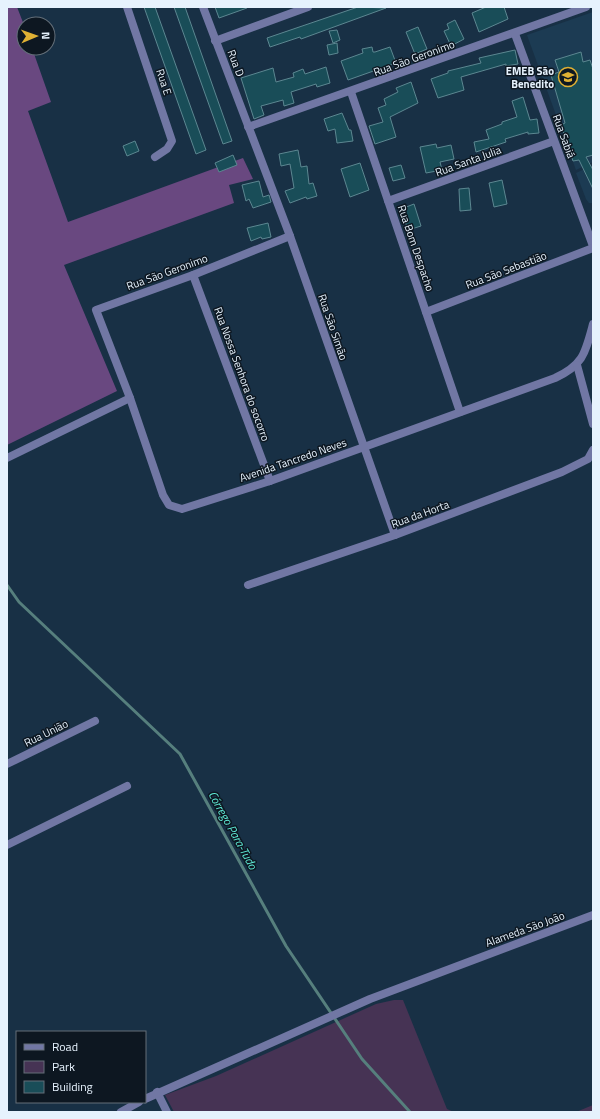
<svg xmlns="http://www.w3.org/2000/svg" width="600" height="1119" viewBox="0 0 600 1119" font-family="'Titillium Web',sans-serif">
  <style>
    .built { fill: #1c3b53 }
    .green { fill: #463354 }
    .forest { fill: #694880 }
    .lines { fill: none; stroke-linecap: round; stroke-linejoin: round }
    .stream { stroke: #567f7d; stroke-width: 3 }
    .building { fill: #194d58; stroke: #5c8791 }
    .street { stroke: #7177a4; stroke-width: 8 }
    .labels { text-anchor: middle; dominant-baseline: central; stroke-width: 3; stroke-linejoin: round; paint-order: stroke }
    .street-label { font-size: 11px; fill: #e6f2fd; stroke: #0d1721 }
    .poi-label { font-size: 11px; font-weight: bold; fill: #e6f2fd; stroke: #0d1721; text-anchor: end }
    .water-label { font-size: 12px; font-style: italic; fill: #5febd7; stroke: #0d1721 }
  </style>
  <rect width="100%" height="100%" fill="#183045"/>
  <g class="built">
    <polygon points="593,12 593,162 576,170 527,35"/>
    <polygon points="593,165 593,203 589,203 586,199 576,173"/>
  </g>
  <g class="green">
    <polygon points="394,1000 403,1000 447,1109 454,1112 174,1112 165,1095 216,1076 376,1004"/>
    <polygon points="593,1105 593,1112 576,1112"/>
  </g>
  <polygon class="forest" points="7,7 17,7 24,25 24,48 32,48 51,102 28,111 68,222 243,158 253,179 229,185 234,203 64,265 117,391 7,445"/>
  <g class="lines">
    <polyline class="stream" points="7,585 19,602 180,754 286,946 362,1059 410,1112"/>
  </g>
  <g class="building">
    <polygon points="144,7 155,7 206,150 196,154"/>
    <polygon points="174,7 185,7 232,141 223,144"/>
    <polygon points="215,7 246,7 247,8 219,18"/>
    <polygon points="358,7 386,8 301,39 300,37 270,47 267,38"/>
    <polygon points="486,7 504,7 508,19 479,32 472,13"/>
    <polygon points="455,20 464,39 451,46 444,31 449,29 447,24"/>
    <polygon points="418,27 427,49 415,54 406,32"/>
    <polygon points="337,30 340,40 333,43 329,31"/>
    <polygon points="337,43 338,53 329,55 327,45"/>
    <polygon points="372,47 373,52 375,52 390,47 396,63 348,80 341,61 363,53 362,49"/>
    <polygon points="515,50 518,64 506,66 506,64 461,77 464,90 438,98 431,79 448,73 448,71 481,63 479,58"/>
    <polygon points="581,52 583,62 590,60 593,69 593,155 586,157 593,170 593,189 579,160 573,161 561,125 565,123 551,75 559,72 555,60"/>
    <polygon points="326,67 330,83 317,87 316,84 291,92 294,103 284,106 283,100 261,106 264,115 254,119 241,78 273,68 276,82 294,77 293,73 303,69 305,74"/>
    <polygon points="411,82 418,103 390,117 396,137 375,144 369,126 383,122 378,108 386,105 384,99 398,92 396,88"/>
    <polygon points="523,97 530,120 537,119 539,133 528,134 528,132 505,139 506,142 476,152 474,142 489,139 486,130 502,124 502,122 517,117 512,101"/>
    <polygon points="342,113 349,130 351,130 353,141 337,143 335,129 328,131 324,119"/>
    <polygon points="135,141 139,151 127,156 123,146"/>
    <polygon points="436,144 437,148 451,145 454,159 440,162 442,170 426,173 420,147"/>
    <polygon points="298,150 301,167 307,166 309,184 313,183 317,196 307,199 306,197 290,203 285,191 294,188 290,164 281,166 279,154"/>
    <polygon points="233,155 237,165 219,172 215,163"/>
    <polygon points="360,163 369,190 350,197 341,169"/>
    <polygon points="401,165 405,178 393,181 389,168"/>
    <polygon points="502,180 507,204 494,207 489,183"/>
    <polygon points="259,181 263,197 269,195 271,202 253,208 249,199 246,201 242,185"/>
    <polygon points="469,188 471,210 460,211 459,189"/>
    <polygon points="414,204 421,226 408,230 401,209"/>
    <polygon points="268,223 271,237 262,239 261,237 251,241 247,228"/>
  </g>
  <g class="lines">
    <g class="street">
      <polyline points="127,7 172,141 167,149 155,157"/>
      <polyline points="203,7 290,236 395,535"/>
      <polyline points="515,34 593,246"/>
      <polyline points="215,41 308,7"/>
      <polyline points="351,92 460,412"/>
      <polyline points="248,127 586,7"/>
      <polyline points="388,201 554,141"/>
      <path d="M290,236L193,275L96,310L130,398L163,495L169,505L182,509L270,481L555,378C583,365 585,354 593,324"/>
      <polyline points="193,275 270,481"/>
      <polyline points="426,312 593,248"/>
      <polyline points="577,365 593,424"/>
      <polyline points="7,458 130,398"/>
      <polyline points="248,585 395,535 562,472 588,459 593,450"/>
      <polyline points="7,764 95,721"/>
      <polyline points="7,845 127,786"/>
      <polyline points="157,1092 167,1112"/>
      <polyline points="145,1099 370,999 593,915"/>
      <polyline points="121,1112 139,1102"/>
    </g>
  </g>
  <defs>
    <g id="school-ring" transform="scale(1)"><circle r="9.5" fill="#0d1721" stroke="#dfb034" stroke-width="1.5"/><path d="M0-5L7-2L0 1L-7-2ZM-4 1L0 2.5L4 1V4Q0 6-4 4Z" fill="#dfb034"/></g>
  </defs>
  <g fill-rule="evenodd">
    <use href="#school-ring" x="568" y="77"/>
  </g>
  <g class="labels">
    <g class="street-label">
      <text transform="translate(414 58) rotate(-20)">Rua São Geronimo</text>
      <text transform="translate(236 63) rotate(69)">Rua D</text>
      <text transform="translate(164 82) rotate(72)">Rua E</text>
      <text transform="translate(564 136) rotate(70)">Rua Sabiá</text>
      <text transform="translate(468 161) rotate(-20)">Rua Santa Julia</text>
      <text transform="translate(416 248) rotate(71)">Rua Bom Despacho</text>
      <text transform="translate(506 270) rotate(-21)">Rua São Sebastião</text>
      <text transform="translate(167 272) rotate(-20)">Rua São Geronimo</text>
      <text transform="translate(333 327) rotate(71)">Rua São Simão</text>
      <text transform="translate(242 374) rotate(70)">Rua Nossa Senhora do socorro</text>
      <text transform="translate(293 460) rotate(-19)">Avenida Tancredo Neves</text>
      <text transform="translate(420 514) rotate(-20)">Rua da Horta</text>
      <text transform="translate(46 733) rotate(-26)">Rua União</text>
      <text transform="translate(525 929) rotate(-20)">Alameda São João</text>
    </g>
    <g class="poi-label">
      <text x="554" y="71">EMEB São<tspan x="554" dy="13">Benedito</tspan></text>
    </g>
    <g class="water-label">
      <text transform="translate(233 830) rotate(61)">Córrego Para-Tudo</text>
    </g>
  </g>
  <rect width="600" height="1119" fill="none" stroke="#e6f2fd" stroke-width="16"/>
  <rect x="16" y="1031" width="130" height="72" fill="#0d1721" stroke="#646f79"/>
  <rect x="24" y="1044" width="20" height="6" fill="#7177a4" stroke="#646f79"/>
  <text x="52" y="1051" font-size="12" fill="#e6f2fd">Road</text>
  <rect x="24" y="1061" width="20" height="12" fill="#463354" stroke="#646f79"/>
  <text x="52" y="1071" font-size="12" fill="#e6f2fd">Park</text>
  <rect x="24" y="1081" width="20" height="12" fill="#194d58" stroke="#646f79"/>
  <text x="52" y="1091" font-size="12" fill="#e6f2fd">Building</text>
  <g transform="translate(36 36) rotate(88)"><circle r="19" fill="#0d1721" stroke="#646f79"/>
  <path d="M0-3L7 15L0 10L-7 15Z" fill="#dfb034"/>
  <text y="-6" font-size="11" font-weight="bold" text-anchor="middle" fill="#e6f2fd">N</text>
  </g>
</svg>
